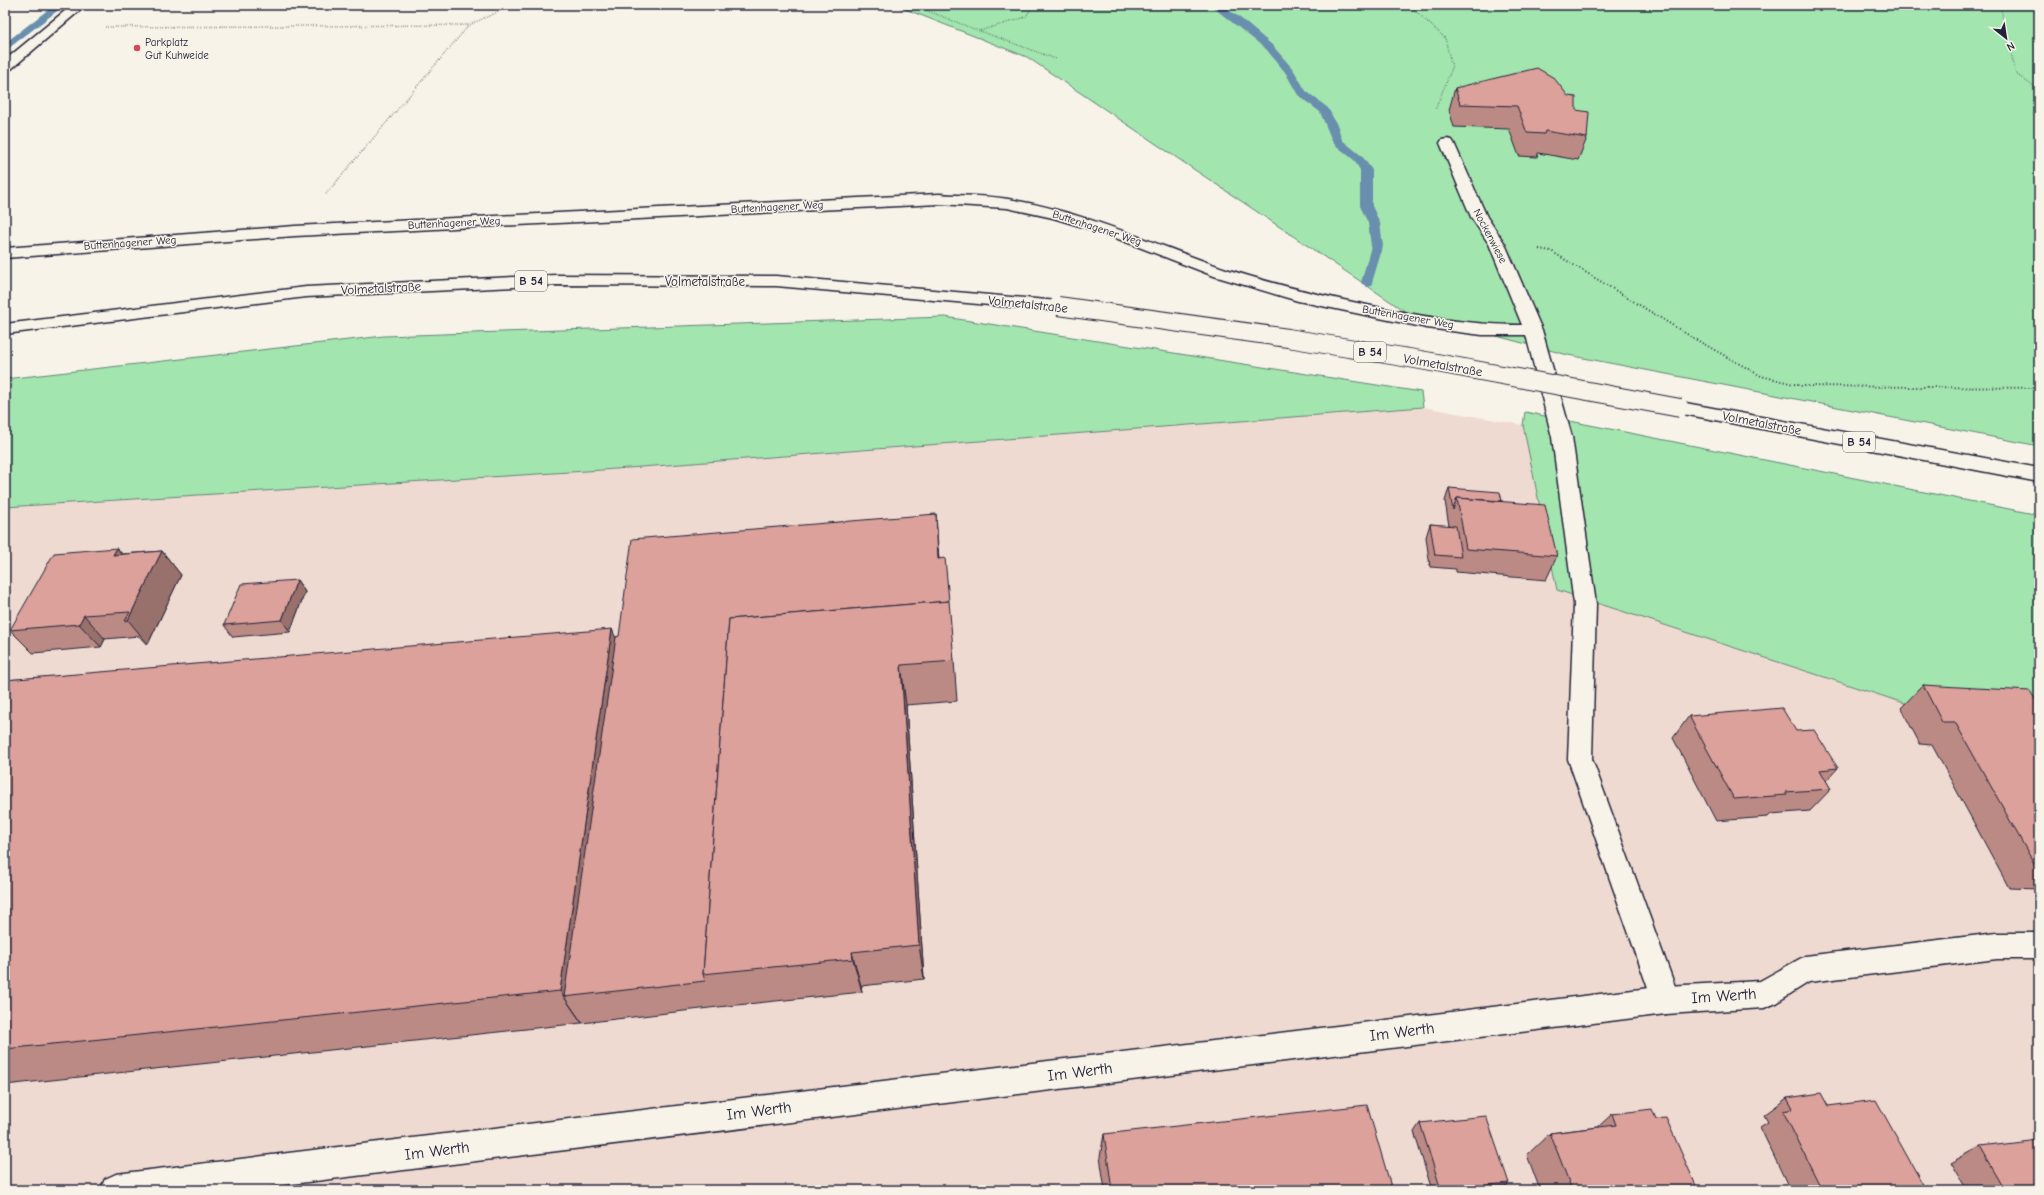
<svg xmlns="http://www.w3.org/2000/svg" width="2044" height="1195" viewBox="0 0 2044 1195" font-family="'Comic Neue',sans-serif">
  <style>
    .built { fill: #efdad1 }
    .green { fill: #a3e5af; stroke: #628475 }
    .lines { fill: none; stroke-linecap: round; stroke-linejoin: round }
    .stream { fill: #688fad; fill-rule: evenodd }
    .service-casing { stroke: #22223b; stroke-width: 3 }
    .minor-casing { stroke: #22223b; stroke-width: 3 }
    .primary-casing { stroke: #22223b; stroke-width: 3 }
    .path-far1 { stroke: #22223b; stroke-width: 1.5; stroke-dasharray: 0.5 2; stroke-linecap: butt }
    .path { stroke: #22223b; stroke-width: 2; stroke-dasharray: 1 2.5; stroke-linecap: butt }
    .service { fill: #f7f3e8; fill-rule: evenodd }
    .minor { fill: #f7f3e8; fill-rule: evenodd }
    .primary { fill: #f7f3e8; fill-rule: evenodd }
    .primary-bridge-casing { stroke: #22223b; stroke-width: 20; stroke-linecap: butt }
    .primary-bridge { stroke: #f7f3e8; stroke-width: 18 }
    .wall { fill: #bc8a84; stroke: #22223b }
    .shaded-wall { fill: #99716c; stroke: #22223b }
    .building { fill: #dba19a; stroke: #22223b }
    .poi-dot { fill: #d1495b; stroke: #f7f3e8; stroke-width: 1.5 }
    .labels { text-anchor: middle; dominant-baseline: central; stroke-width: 3; stroke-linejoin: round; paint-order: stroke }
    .far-poi-label { font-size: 11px; fill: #22223b; stroke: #f7f3e8; text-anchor: start }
    .far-street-label { font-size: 11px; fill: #22223b; stroke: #f7f3e8 }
    .shield { fill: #f7f3e8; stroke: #62616f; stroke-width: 1 }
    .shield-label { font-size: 12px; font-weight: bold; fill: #22223b }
    .street-label { font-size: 13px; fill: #22223b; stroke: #f7f3e8 }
    .near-street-label { font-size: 16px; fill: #22223b; stroke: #f7f3e8 }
  </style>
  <rect width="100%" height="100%" fill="#f7f3e8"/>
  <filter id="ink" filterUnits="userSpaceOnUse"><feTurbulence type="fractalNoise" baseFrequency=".025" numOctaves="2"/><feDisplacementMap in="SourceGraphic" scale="8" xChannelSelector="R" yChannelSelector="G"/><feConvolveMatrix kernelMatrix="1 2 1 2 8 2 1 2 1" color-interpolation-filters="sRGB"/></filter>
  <g filter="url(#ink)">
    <polygon class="built" points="1423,407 1523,425 1557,590 2039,747 2039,1190 5,1190 5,507 602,470"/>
    <g class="green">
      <polygon points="895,5 2039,5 2039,446 1568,355 1406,312 1027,57"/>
      <polygon points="945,317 1421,392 1423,407 602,470 5,507 5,379 384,336"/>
      <polygon points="1525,412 2039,515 2039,747 1557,590 1523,425"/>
    </g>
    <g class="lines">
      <g class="stream">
        <polygon points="54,5 65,5 5,51 5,43"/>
        <polygon points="1210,5 1221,5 1239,17 1272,45 1293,69 1306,91 1328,108 1338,127 1342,140 1362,156 1372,170 1372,206 1380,223 1383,246 1371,286 1367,287 1361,283 1371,246 1368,223 1360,206 1360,170 1354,160 1333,143 1320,112 1298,95 1285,72 1266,49"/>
      </g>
      <g class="service-casing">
        <path id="service" d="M1447,139L1452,140L1454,143L1487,217L1505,244L1542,330L1572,437L1596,604L1592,759L1680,1000L1676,1010L1666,1014L1656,1010L1652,1000L1568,759L1574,604L1552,437L1526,335H1482L1427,328L1298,301L1214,276L1100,232L1053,218L1007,208L939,204L295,236L5,258V248L295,226L939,194C962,196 986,195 1008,199C1085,212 1154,244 1226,269C1273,284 1319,295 1367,305C1421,316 1466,325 1522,325L1489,244L1471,217L1440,143L1442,140Z"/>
      </g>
      <g class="minor-casing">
        <g id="minor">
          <polygon points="72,5 86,5 10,70 5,71 5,60"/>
          <polygon points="1997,933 2039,933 2039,959 1997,959 1809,982 1774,1004 1764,1008 1666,1014 242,1190 100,1190 105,1179 116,1174 1666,986 1760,981 1805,956"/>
        </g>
      </g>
      <g class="primary-casing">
        <g id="primary">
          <polygon points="556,275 776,276 1058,301 1064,302 1067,306 1064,310 1058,311 776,286 556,285 306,297 5,334 5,324 306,287"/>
          <polygon points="1680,402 2039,468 2039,482 1673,412 1670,408 1673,404"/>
        </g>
      </g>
      <g class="path-far1">
        <polyline points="913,5 979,31 1026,17 1033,5"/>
        <polyline points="1409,5 1445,38 1452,68 1435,110"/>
        <polyline points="2000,5 2016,74 2039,90"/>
        <polyline points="105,27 469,25"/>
        <polyline points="980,31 1056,59"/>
        <polyline points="326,194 469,25 513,5"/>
      </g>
      <polyline class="path" points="1539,249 1551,251 1695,339 1761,376 1802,386 2039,388"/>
      <use href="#service" class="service"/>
      <use href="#minor" class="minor"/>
      <use href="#primary" class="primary"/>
      <g class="primary-bridge-casing">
        <polyline id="primary-bridge" points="1058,306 1288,338 1415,359 1680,408"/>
      </g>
      <use href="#primary-bridge" class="primary-bridge"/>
    </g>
    <g class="wall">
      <polygon points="1455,88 1576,110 1587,138 1578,160 1538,153 1537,157 1519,156 1509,129 1454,127 1449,110"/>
      <polygon points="1449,488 1502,501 1557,556 1546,580 1456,572 1456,569 1430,567 1426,537 1430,524 1449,526 1445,501"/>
      <polygon points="117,548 122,554 162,551 181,575 148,644 146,644 139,636 105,639 101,647 33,653 10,630"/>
      <polygon points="938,548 939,559 954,661 957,701 906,705 924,979 861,986 862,992 718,1007 582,1023 5,1085 5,680 616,637"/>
      <polygon points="297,580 305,592 290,632 233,637 224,625"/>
      <polygon points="1923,685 2039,705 2039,889 2009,888 1932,745 1920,744 1901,708"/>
      <polygon points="1689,716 1796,731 1838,768 1826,781 1831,789 1810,811 1771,814 1768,817 1716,821 1673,738"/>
      <polygon points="1787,1098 1828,1106 1926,1190 1790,1190 1760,1127 1768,1122 1764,1115"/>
      <polygon points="1612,1114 1656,1119 1698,1190 1540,1190 1527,1155 1550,1133 1598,1127"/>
      <polygon points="1420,1123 1509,1183 1502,1190 1432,1190 1414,1132"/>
      <polygon points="1104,1134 1392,1190 1105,1190 1100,1157"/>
      <polygon points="1980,1147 2039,1190 1966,1190 1950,1163"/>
    </g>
    <g class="shaded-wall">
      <polygon points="936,514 938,548 941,593 938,559"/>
      <polygon points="117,548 136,572 113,555"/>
      <polygon points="162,551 181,575 148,644 128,620"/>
      <polygon points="297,580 305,592 290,632 282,620"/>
      <polygon points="84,615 105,639 101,647 79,624"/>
      <polygon points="612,629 629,670 564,997 582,1023 560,991"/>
      <polygon points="901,665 906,705 924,979 919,945"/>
      <polygon points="852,952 861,986 862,992 853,959"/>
    </g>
    <g class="building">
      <polygon points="1537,68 1554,78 1568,96 1576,97 1576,110 1589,112 1587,138 1545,131 1544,134 1527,133 1517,106 1460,104 1455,88"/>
      <polygon points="1449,488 1500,492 1502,501 1457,498 1453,510"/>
      <polygon points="1457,498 1545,505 1557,556 1466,549"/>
      <polygon points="936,514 938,559 945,558 949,601 729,619 703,974 705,981 564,997 616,637 619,636 632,539"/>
      <polygon points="1430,524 1456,526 1461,557 1435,555"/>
      <polygon points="117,548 113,555 162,551 128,620 125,621 130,612 84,615 79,624 10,630 54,553"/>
      <polygon points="297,580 282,620 224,625 241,584"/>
      <polygon points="949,601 954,661 901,665 919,945 852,952 853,959 703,974 729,619"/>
      <polygon points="612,629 560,991 5,1049 5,680"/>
      <polygon points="1923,685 2030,691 2039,705 2039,867 2036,867 1955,722 1942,722"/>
      <polygon points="1782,708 1796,731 1814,730 1838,768 1820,770 1831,789 1785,792 1787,795 1734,799 1689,716"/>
      <polygon points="1821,1093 1828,1106 1876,1100 1926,1190 1822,1190 1783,1111 1793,1109 1787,1098"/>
      <polygon points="1367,1105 1392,1190 1112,1190 1104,1134"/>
      <polygon points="1652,1109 1656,1119 1666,1118 1698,1190 1572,1190 1550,1133 1616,1125 1612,1114"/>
      <polygon points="1486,1116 1509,1183 1441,1190 1420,1123"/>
      <polygon points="2039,1140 2039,1190 2005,1190 1980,1147"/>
    </g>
  </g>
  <circle class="poi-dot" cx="137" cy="48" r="4"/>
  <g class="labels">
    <g class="far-poi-label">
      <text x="145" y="42">Parkplatz<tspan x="145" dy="13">Gut Kuhweide</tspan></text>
    </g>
    <g class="far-street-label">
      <text transform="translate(777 207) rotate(-3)">Buttenhagener Weg</text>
      <text transform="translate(454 223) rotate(-3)">Buttenhagener Weg</text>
      <text transform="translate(1097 228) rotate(18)">Buttenhagener Weg</text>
      <text transform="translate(1490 236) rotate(62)">Nockenwiese</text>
      <text transform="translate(130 243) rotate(-4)">Buttenhagener Weg</text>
      <text transform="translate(1408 317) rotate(10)">Buttenhagener Weg</text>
    </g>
    <g class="shield">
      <rect x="515" y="271" width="32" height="20" rx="3"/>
      <rect x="1354" y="342" width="32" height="20" rx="3"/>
      <rect x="1843" y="432" width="32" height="20" rx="3"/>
    </g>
    <g class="shield-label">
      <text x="531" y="281">B 54</text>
      <text x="1370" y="352">B 54</text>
      <text x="1859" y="442">B 54</text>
    </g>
    <g class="street-label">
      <text x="705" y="281">Volmetalstraße</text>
      <text transform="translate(381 288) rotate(-3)">Volmetalstraße</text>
      <text transform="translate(1028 304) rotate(6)">Volmetalstraße</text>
      <text transform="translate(1443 365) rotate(10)">Volmetalstraße</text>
      <text transform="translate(1762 423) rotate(11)">Volmetalstraße</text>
    </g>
    <g class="near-street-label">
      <text transform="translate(1724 996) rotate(-4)">Im Werth</text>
      <text transform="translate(1402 1032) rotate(-7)">Im Werth</text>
      <text transform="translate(1080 1072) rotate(-7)">Im Werth</text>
      <text transform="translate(759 1111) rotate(-7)">Im Werth</text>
      <text transform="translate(437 1151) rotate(-7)">Im Werth</text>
    </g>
  </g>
  <rect width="2044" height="1195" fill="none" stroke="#f7f3e8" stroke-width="20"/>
  <rect x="10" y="10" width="2024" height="1175" fill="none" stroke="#22223b" stroke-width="1.5" filter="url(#ink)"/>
  <g transform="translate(2006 38) rotate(150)" stroke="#f7f3e8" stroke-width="3" paint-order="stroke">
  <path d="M0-3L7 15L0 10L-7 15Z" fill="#22223b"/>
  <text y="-6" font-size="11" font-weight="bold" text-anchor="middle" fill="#22223b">N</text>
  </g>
</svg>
